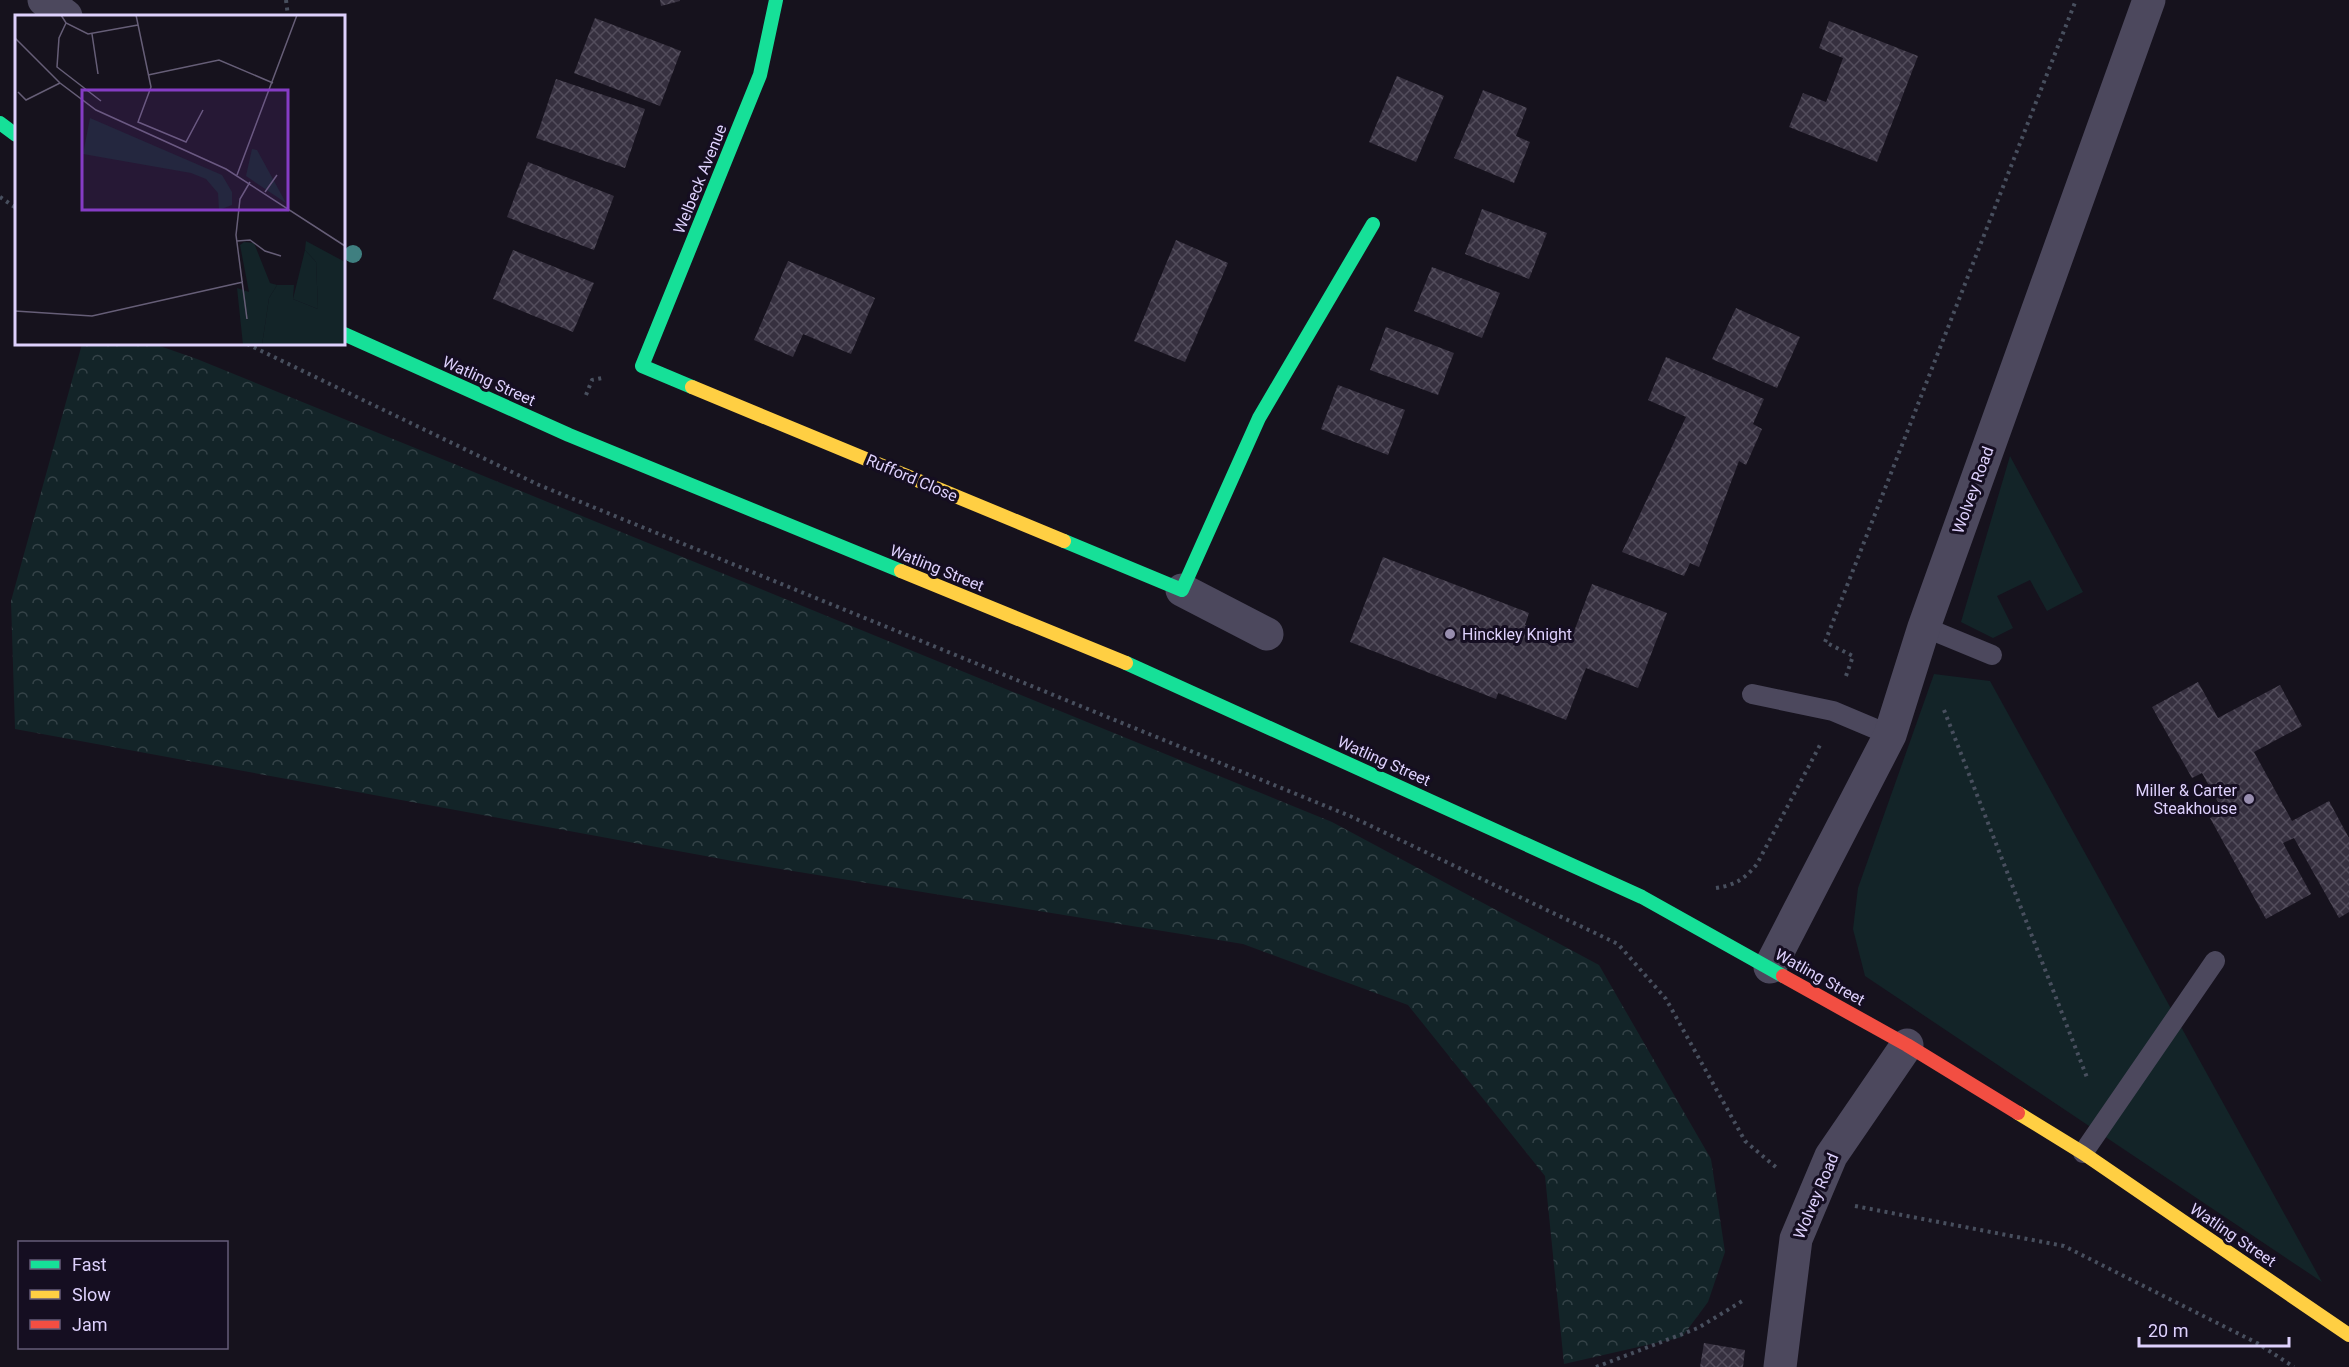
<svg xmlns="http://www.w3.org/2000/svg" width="2349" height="1367" viewBox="0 0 2349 1367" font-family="Roboto,sans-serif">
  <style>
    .green { fill: #132428 }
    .forest { fill: url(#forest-crowns) }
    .building { fill: url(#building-cross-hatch) }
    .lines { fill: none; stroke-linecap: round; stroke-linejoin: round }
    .path { stroke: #484f5e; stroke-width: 4; stroke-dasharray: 3 4.5; stroke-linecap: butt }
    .lane { stroke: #4c485d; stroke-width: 20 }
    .street { stroke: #4c485d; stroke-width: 33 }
    .fast { stroke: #16e098; stroke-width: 14 }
    .slow { stroke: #ffcf43; stroke-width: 14 }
    .jam { stroke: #f24e42; stroke-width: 14 }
    .tree { fill: #3f7f80 }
    .poi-dot { fill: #988eaf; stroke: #150e21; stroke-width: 2 }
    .labels { text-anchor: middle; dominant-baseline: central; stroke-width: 6; stroke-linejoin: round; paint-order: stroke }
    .street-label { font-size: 16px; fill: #ded1fd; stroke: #150e21 }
    .poi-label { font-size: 16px; fill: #ded1fd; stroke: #150e21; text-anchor: start }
    .inset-road { fill: none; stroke: #665e77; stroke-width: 1.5 }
    .view { fill: #853cc5; fill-opacity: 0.15; stroke: #853cc5; stroke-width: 3 }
    .inset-edge { fill: none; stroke: #ded1fd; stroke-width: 3 }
  </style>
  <defs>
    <pattern id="forest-crowns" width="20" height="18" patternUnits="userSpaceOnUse" patternTransform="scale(1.5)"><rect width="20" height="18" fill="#132428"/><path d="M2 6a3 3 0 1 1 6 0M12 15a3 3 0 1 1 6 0" fill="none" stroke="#354348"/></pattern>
    <pattern id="building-cross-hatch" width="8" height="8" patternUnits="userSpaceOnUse" patternTransform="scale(1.5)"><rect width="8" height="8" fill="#36303f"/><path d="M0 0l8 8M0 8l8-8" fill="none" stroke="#534d5c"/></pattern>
  </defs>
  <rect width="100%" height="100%" fill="#16121d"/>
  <g class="green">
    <polygon points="2010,456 2083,592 2047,611 2030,580 1997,596 2013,628 1993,638 1961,622"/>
    <polygon points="1934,674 1990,681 2322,1282 1865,976 1853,929 1858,888"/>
  </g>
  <polygon class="forest" points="82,344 154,344 197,359 1332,822 1599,965 1711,1159 1725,1252 1708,1302 1682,1337 1564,1364 1545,1176 1408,1005 1243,944 738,862 15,729 11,601"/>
  <g class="building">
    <polygon points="660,0 680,0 680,1 661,6"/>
    <polygon points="595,18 681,51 660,106 574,73"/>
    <polygon points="1829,21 1918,56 1877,162 1789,127 1803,93 1826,102 1838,72 1843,58 1819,48"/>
    <polygon points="1397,76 1444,96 1416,162 1369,142"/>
    <polygon points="556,79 645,109 625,168 536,138"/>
    <polygon points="1483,90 1527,108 1516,136 1530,142 1514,183 1454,158"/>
    <polygon points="528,162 614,196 594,250 507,217"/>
    <polygon points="1482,209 1547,233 1529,279 1465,254"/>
    <polygon points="1176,240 1228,263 1185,362 1134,341"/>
    <polygon points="513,250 594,283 573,332 493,299"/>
    <polygon points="788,261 875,298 851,354 803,334 793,357 754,340"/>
    <polygon points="1432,267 1500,293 1482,338 1414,311"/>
    <polygon points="1736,308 1800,337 1777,388 1712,359"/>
    <polygon points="1386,327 1454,353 1438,395 1370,370"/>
    <polygon points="1666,357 1764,399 1753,424 1762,429 1746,465 1739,461 1699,567 1690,563 1684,576 1622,552 1686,417 1648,400"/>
    <polygon points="1338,385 1405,410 1388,455 1321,429"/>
    <polygon points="1383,557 1529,613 1525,625 1570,642 1592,584 1667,613 1638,688 1586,668 1566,720 1498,693 1496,699 1350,642"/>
    <polygon points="2198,682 2218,718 2280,685 2302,726 2254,752 2292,821 2329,801 2349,838 2349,912 2339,918 2294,838 2283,843 2311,894 2266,919 2210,818 2223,811 2202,773 2192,778 2152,707"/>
    <polygon points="1704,1343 1745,1350 1743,1367 1700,1367"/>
  </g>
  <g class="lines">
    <g class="path">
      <polyline points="286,0 288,16"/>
      <polyline points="0,197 16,208"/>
      <polyline points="247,344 539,485 1350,816 1618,944 1666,999 1745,1141 1778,1169"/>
      <polyline points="586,395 592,380 602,378"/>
      <polyline points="1846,676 1853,656 1825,642 2076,0"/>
      <polyline points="1944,710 2088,1080"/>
      <path d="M1716,888C1735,885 1745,879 1757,864L1820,745"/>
      <polyline points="1855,1206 2064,1246 2257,1343 2294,1367"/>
      <polyline points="1596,1367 1698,1328 1744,1300"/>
    </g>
    <g class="lane">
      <polyline points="1924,627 1992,655"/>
      <polyline points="1752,694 1833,711 1890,735"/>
      <polyline points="2083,1153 2215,961"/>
    </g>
    <g class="street">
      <polyline points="44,0 66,16"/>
      <polyline points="1182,590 1267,634"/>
      <polyline points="1770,967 1890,735 1924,627 2149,0"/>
      <polyline points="1780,1367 1796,1239 1831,1156 1907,1045"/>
    </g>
    <g class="fast">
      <polyline points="0,123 16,135"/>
      <polyline points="344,334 569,435 901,571"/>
      <polyline points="692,387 642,366 760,75 776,0"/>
      <polyline points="1064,541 1182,590 1259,418 1373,224"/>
      <polyline points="1126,663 1642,897 1783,976"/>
    </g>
    <g class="slow">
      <polyline points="692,387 1064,541"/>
      <polyline points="901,571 1126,663"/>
      <polyline points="2018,1113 2083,1153 2349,1335"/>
    </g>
    <polyline class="jam" points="1783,976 1907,1045 2018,1113"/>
  </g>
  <circle class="tree" cx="353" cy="254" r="9"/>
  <g class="poi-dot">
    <circle cx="1450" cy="634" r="6"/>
    <circle cx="2249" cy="799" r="6"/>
  </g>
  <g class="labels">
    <g class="street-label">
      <text transform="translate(700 179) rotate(-68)">Welbeck Avenue</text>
      <text transform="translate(489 381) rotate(24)">Watling Street</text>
      <text transform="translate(912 478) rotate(23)">Rufford Close</text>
      <text transform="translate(1973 490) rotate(-70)">Wolvey Road</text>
      <text transform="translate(937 568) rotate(22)">Watling Street</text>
      <text transform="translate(1384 761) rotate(24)">Watling Street</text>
      <text transform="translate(1820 977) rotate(29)">Watling Street</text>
      <text transform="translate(1816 1196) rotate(-67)">Wolvey Road</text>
      <text transform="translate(2233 1235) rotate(34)">Watling Street</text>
    </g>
    <g class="poi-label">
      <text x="1462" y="634">Hinckley Knight</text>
      <text x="2237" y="790" text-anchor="end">Miller &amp; Carter<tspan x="2237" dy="18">Steakhouse</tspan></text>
    </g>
  </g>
  <g transform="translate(15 15)">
    <rect width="330" height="330" fill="#16121d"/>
    <path d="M237,134L242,135L271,188L231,161ZM291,226L330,247V330H247L254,283L262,270H279L278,284L303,294L301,247L290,235Z" fill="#132428"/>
    <path d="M75,103L207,160L217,177V190L204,195L203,178L191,164L176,158L68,139ZM229,227L239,228L255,268L262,270L254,283L247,330H228L222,273L234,277L225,230ZM290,235L301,247L303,294L278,284Z" fill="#132428"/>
    <path class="inset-road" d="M46,0L51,8L73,19L123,10M121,0L136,72L123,107L171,127L188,95M51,8L44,23L42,52L86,86M77,19L83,59M0,23L45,68L81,95L211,154L330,231M133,60L204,45L258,68M3,77L11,85L45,68M222,160L282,0M250,177L262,160M222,226L235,225L250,236L266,241M0,296L77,301L228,267M232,304L221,220L225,184L235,167"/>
    <path class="view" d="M67,75H273V195H67Z"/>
    <rect width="330" height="330" class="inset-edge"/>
  </g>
  <rect x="18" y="1241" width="210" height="108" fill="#150e21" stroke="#655c79" stroke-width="1.5"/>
  <rect x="30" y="1260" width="30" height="9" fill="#16e098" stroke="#655c79" stroke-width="1.5"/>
  <text x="72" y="1271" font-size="18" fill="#ded1fd">Fast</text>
  <rect x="30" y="1290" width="30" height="9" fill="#ffcf43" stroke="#655c79" stroke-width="1.5"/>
  <text x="72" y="1301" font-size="18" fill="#ded1fd">Slow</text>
  <rect x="30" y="1320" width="30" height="9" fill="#f24e42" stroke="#655c79" stroke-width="1.5"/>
  <text x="72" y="1331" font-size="18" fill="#ded1fd">Jam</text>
  <path d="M2139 1337v9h150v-9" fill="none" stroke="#ded1fd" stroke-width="3"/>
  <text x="2148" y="1337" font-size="18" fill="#ded1fd" stroke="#150e21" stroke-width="4.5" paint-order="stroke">20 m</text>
</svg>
